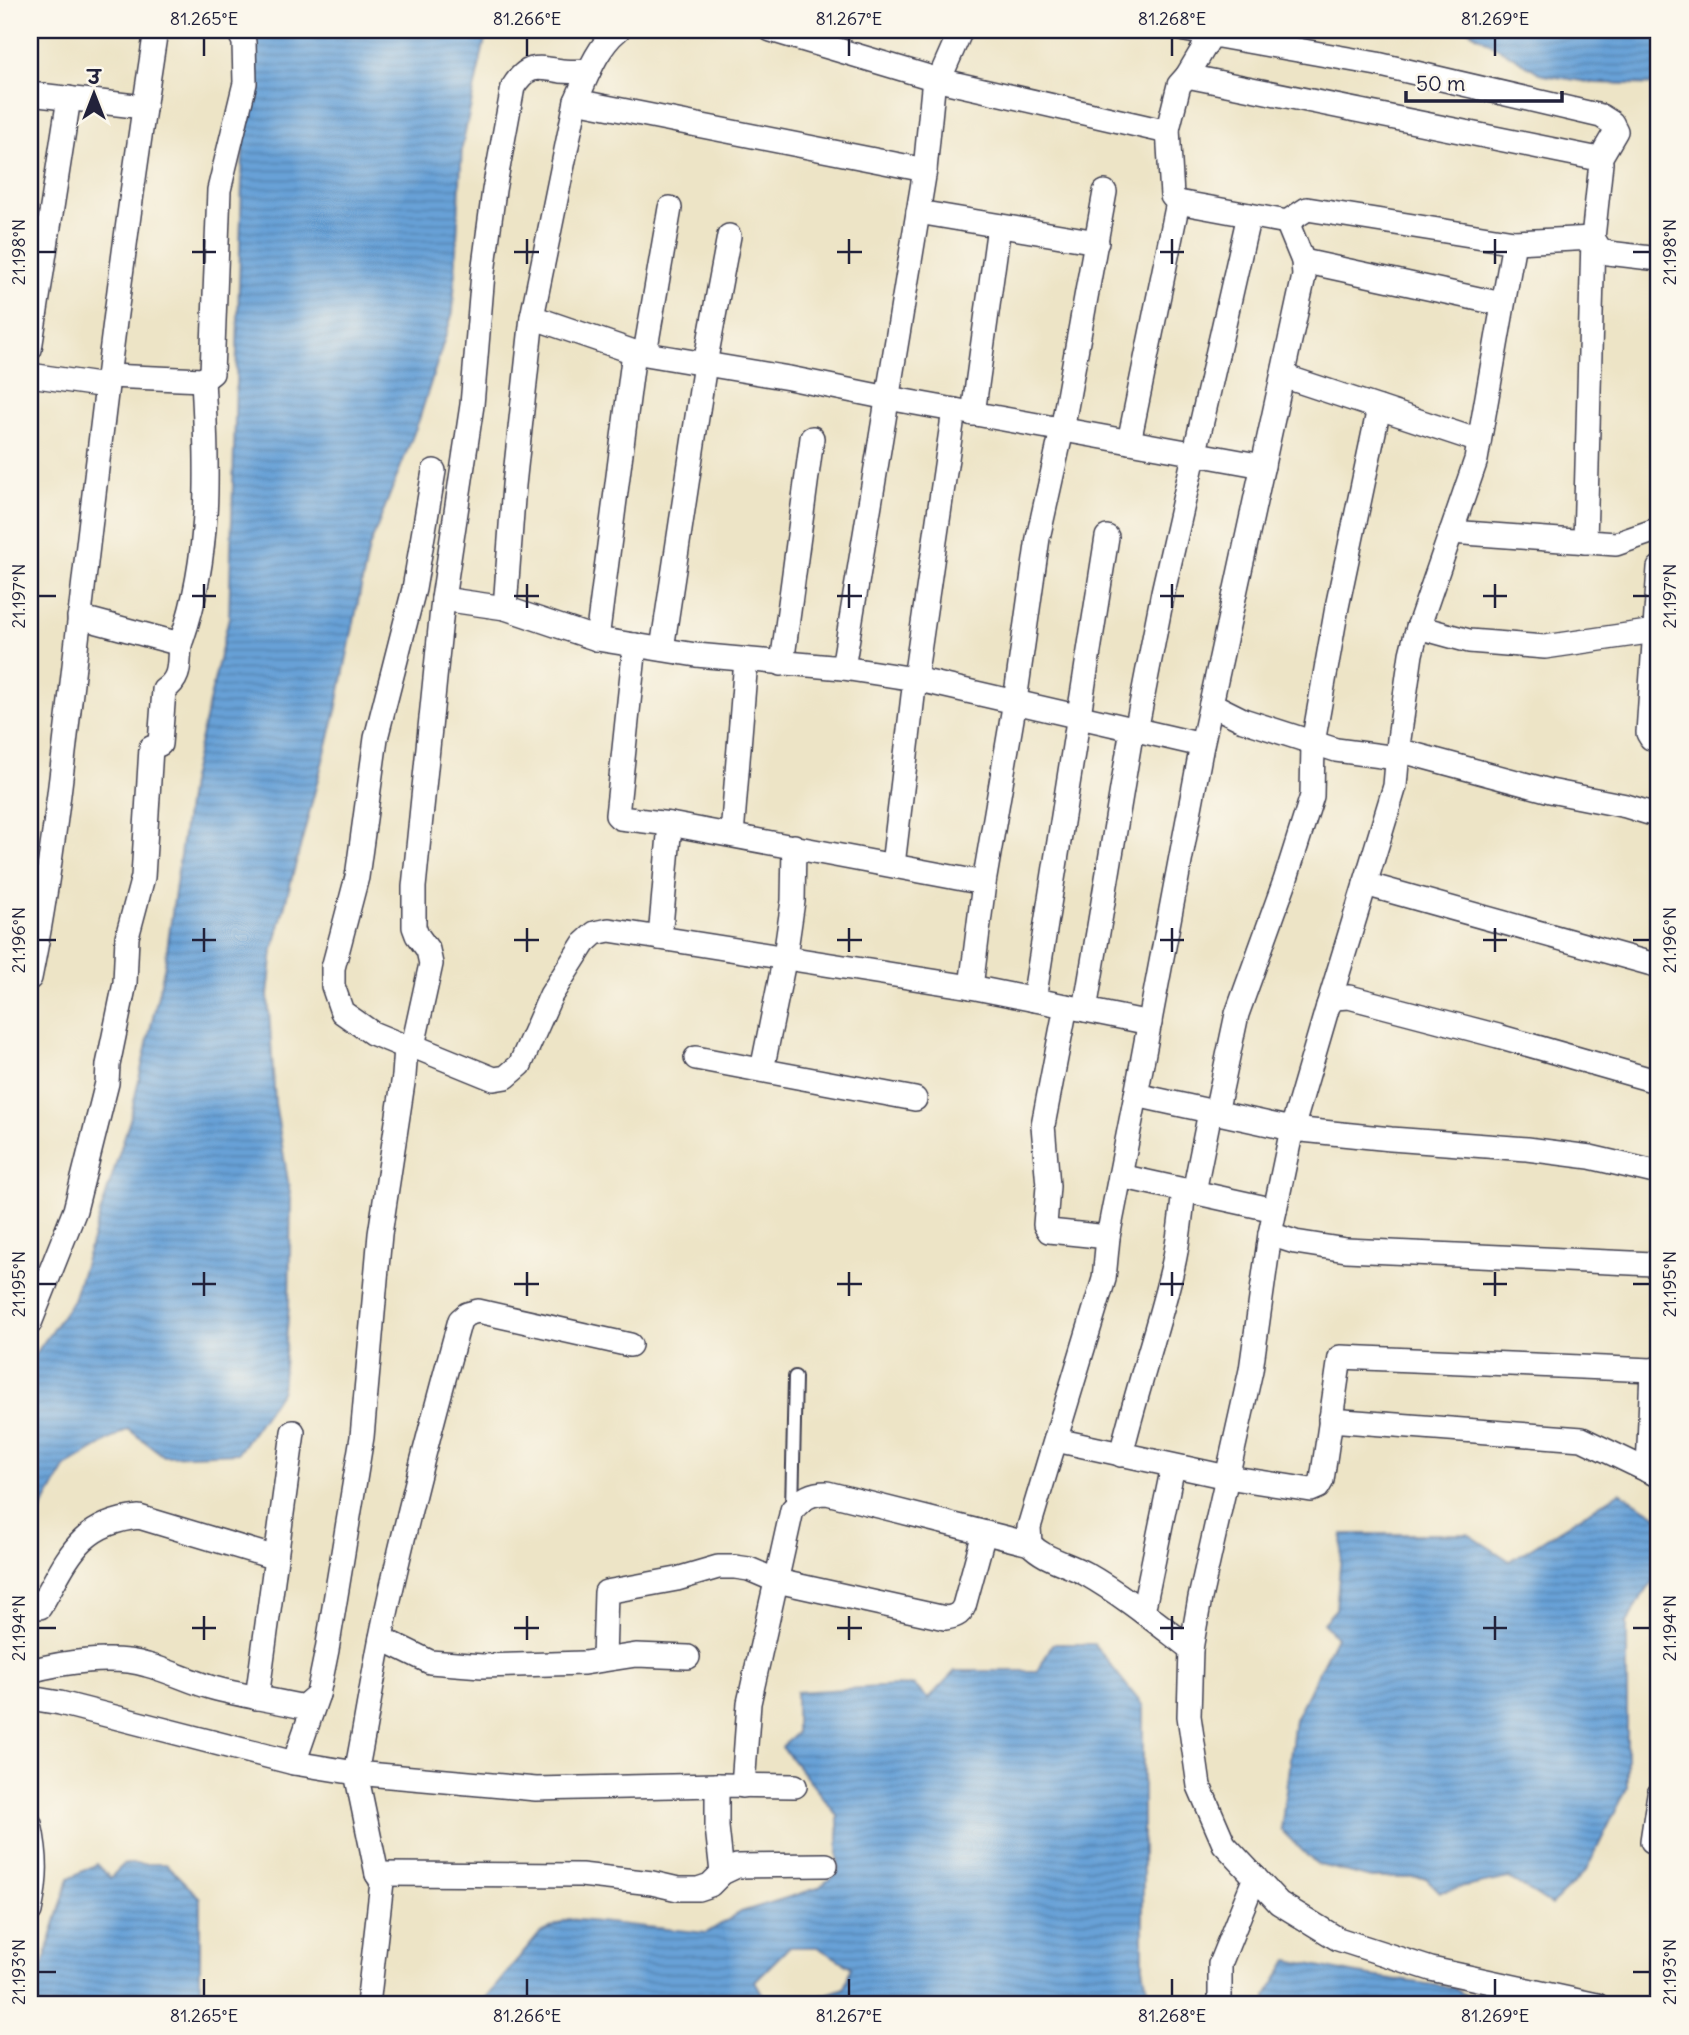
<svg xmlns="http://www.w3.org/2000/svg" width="1689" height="2035" viewBox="0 0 1689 2035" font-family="Delius,'Playpen Sans Deva',sans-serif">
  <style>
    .water { fill: url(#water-rules); stroke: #446289; stroke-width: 2 }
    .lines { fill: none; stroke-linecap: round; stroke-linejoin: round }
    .lane-casing { stroke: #403f50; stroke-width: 16 }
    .street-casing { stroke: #403f50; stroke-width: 26 }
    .lane { stroke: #fff; stroke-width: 12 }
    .street { stroke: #fff; stroke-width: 23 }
    .ticks { fill: none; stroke: #22223b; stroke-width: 2.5 }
    .neatline { fill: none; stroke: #22223b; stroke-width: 2.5 }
    .ticks-label { font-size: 18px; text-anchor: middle; fill: #22223b }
  </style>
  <defs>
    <pattern id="water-rules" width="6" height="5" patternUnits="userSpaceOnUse" patternTransform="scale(1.75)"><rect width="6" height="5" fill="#67a1d7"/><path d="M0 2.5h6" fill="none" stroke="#5483b0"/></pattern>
  </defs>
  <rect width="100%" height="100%" fill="#fbf7ec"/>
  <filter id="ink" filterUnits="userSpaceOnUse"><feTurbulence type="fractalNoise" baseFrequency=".0143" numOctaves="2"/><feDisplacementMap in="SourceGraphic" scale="14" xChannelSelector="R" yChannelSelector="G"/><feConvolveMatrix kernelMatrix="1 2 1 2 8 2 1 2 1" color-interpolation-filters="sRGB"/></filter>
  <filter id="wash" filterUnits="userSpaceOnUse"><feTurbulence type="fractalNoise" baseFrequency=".00686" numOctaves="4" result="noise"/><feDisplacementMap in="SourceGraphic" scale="28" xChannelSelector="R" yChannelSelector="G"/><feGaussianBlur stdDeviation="1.57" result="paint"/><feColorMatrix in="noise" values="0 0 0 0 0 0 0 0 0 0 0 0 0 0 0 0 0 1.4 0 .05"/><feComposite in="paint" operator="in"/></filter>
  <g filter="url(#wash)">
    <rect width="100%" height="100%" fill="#ede4c6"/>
    <g class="water">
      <polygon points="255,30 487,30 462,147 453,312 419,420 369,548 336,711 273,950 268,995 275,1103 291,1199 289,1306 282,1390 238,1453 164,1456 128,1429 66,1466 30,1530 30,1408 35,1406 30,1394 30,1362 73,1300 130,1119 165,964 190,783 229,617 245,83"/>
      <polygon points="1468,30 1659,30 1659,85 1595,83 1543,75"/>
      <polygon points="1620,1492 1659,1517 1659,1577 1641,1596 1627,1623 1627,1788 1586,1871 1551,1905 1509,1878 1440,1892 1426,1878 1371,1878 1316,1864 1281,1830 1295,1719 1336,1637 1323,1623 1336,1609 1343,1534 1468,1534 1510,1561"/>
      <polygon points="1052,1644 1094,1644 1143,1706 1143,1967 1150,2005 796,2005 844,1988 851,1967 817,1947 789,1947 755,1981 769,2005 480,2005 540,1933 568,1919 706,1933 741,1912 818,1888 838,1872 838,1816 782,1747 796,1733 796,1692 914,1685 928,1699 955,1671 1038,1671"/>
      <polygon points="97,1864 110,1878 124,1864 166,1864 200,1898 200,2005 34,2005 34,1995 69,1878"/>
      <polygon points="1288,1960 1357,1974 1454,1988 1480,2005 1267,2005 1267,1995"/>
    </g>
  </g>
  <g filter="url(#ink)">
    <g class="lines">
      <g class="lane-casing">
        <polyline id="lane" points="792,1509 795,1377"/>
      </g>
      <g class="street-casing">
        <g id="street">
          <polyline points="771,30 939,80 1159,130 1168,129 1179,85 1187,76 1594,158 1601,163 1593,238 1599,248 1608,253 1659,259"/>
          <polyline points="1185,30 1377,64 1601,116 1612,123 1616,131 1599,160"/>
          <polyline points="1187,76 1212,34"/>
          <polyline points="939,80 961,30"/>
          <polyline points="30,94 144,107"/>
          <polyline points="576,101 925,170"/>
          <polyline points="1168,129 1172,196 1178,202 1287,222 1307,209 1514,242 1593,238 1585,542"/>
          <polyline points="918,212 1097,242"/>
          <polyline points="1287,222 1303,261 1304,276 1202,745 1136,1095 1292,1129 1328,1006 1334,998 1349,997 1498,1036 1659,1082"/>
          <polyline points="1303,261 1502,304"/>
          <polyline points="532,317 634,352 789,378 888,398 1263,466"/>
          <polyline points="30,349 69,98"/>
          <polyline points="645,353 670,208"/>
          <polyline points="30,375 106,386"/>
          <polyline points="108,376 203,380 212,373 219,190 245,83 244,42 238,30"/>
          <polyline points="1283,376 1479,441"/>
          <polyline points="973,414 999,226"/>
          <polyline points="1129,442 1178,202"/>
          <polyline points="1451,532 1616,544 1659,529"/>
          <polyline points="1659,568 1648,733 1651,738 1659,740"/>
          <polyline points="443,599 505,608 597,639 696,655 843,668 915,679 1202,745"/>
          <path d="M505,608L514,485L532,317L576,101C587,76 597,47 618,30"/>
          <path d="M79,617L180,644L182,639C211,555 208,468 203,380"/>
          <polyline points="1418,627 1469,641 1545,647 1655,631"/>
          <polyline points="597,639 634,352"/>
          <polyline points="635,645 618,806 617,815 620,818 670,824 984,883"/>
          <polyline points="662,649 705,364 729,236"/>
          <polyline points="782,664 812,438"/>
          <polyline points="843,668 925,170 934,78"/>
          <polyline points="1211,704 1243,720 1336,750 1397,758"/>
          <polyline points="1136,731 1163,592 1249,215"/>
          <polyline points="1398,750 1550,791 1626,806 1659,816"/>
          <polyline points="732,835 746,660"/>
          <polyline points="893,865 915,679 954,410"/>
          <polyline points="1365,884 1659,966"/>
          <polyline points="660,938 670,824"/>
          <path d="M30,978C55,855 66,730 81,606C103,414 126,221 156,30"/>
          <polyline points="971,987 984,883 1015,701 1038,538 1062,430 1105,192"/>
          <polyline points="1034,1000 1107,537"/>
          <polyline points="1066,1006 1043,1125 1048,1186 1045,1225 1049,1231 1108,1237"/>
          <polyline points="1328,1006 1395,786 1399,739 1411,654 1416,634 1476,460 1514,242"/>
          <polyline points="1085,1010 1132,729"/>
          <polyline points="413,1046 494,1079 506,1077 520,1065 551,995 584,943 595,933 609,930 971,987 1150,1023"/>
          <polyline points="406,1047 372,1033 342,1012 333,986 333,968 357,877 376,738 414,589 434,471"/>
          <polyline points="696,1058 915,1099"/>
          <polyline points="762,1070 785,956 793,901 794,846"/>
          <path d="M1136,1095L1108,1237L1104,1279L1035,1507L1029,1527L1030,1544C1045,1560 1067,1563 1086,1574C1123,1595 1157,1623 1191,1649"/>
          <polyline points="1216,1113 1237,1014 1285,881 1312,796 1313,743 1337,607 1379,408"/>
          <polyline points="1120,1176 1275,1210"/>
          <polyline points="1194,1192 1210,1112"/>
          <polyline points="1270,1234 1295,1242 1346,1250 1653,1264 1659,1260"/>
          <path d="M30,1323L75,1210L107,1083L108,1065L125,983L127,937L143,877L151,748L160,744L164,690C182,678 178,664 180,644"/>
          <path d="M630,1345L478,1311L467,1314L460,1320C431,1425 403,1530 381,1637C372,1682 365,1728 356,1773L536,1789L717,1785L795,1786"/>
          <polyline points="1330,1420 1582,1439 1659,1476"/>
          <polyline points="1056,1440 1227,1477 1311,1490 1318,1487 1322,1480 1340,1357 1652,1370 1659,1368"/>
          <path d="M1121,1455C1136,1391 1158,1330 1173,1266C1179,1241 1181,1215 1184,1190"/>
          <polyline points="1648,1471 1652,1370"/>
          <polyline points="276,1558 293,1432"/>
          <path d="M40,1607C68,1559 78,1523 139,1517L276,1558L257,1698"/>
          <polyline points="1143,1612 1173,1466"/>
          <polyline points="381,1638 430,1662 482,1666 584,1663 636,1655 688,1657"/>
          <path d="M604,1659L606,1592L677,1579L718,1567H735L749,1569L777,1581L945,1618C954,1617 960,1615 964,1606L984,1533"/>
          <path d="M30,1671C63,1662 114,1655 147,1665C170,1671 191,1682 213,1688C243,1696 273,1700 303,1707L318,1694"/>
          <polyline points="30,1698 60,1703 294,1763 356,1773 377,1874 382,1882 368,2005"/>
          <path d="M294,1763L318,1694L327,1650L362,1437L380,1234L404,1076L406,1047L413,1046L431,964L428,950L417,935L414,927V887L443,599L472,405L483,273L494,190L513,87C527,64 537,67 561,71C570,72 580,71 589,71"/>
          <polyline points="717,1785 717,1827 722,1873"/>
          <path d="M743,1786L749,1703L792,1510C803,1498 811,1493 827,1493L1030,1544"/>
          <path d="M30,1824C37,1857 37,1878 30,1911"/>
          <polyline points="1652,1841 1659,1794"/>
          <polyline points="377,1874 581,1875 652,1883 678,1889 698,1889 710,1885 722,1873 737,1866 826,1865"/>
          <polyline points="1220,2005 1220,1964 1255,1877"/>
          <polyline points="1597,2005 1431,1969 1338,1939 1279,1903 1224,1844 1199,1786 1189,1716 1191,1649 1200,1598 1251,1370 1270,1234 1292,1129 1391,1139 1527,1149 1590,1157 1659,1173"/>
        </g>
      </g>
      <use href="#lane" class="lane"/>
      <use href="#street" class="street"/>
    </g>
  </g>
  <path class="ticks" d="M204,38V56M527,38V56M849,38V56M1172,38V56M1495,38V56M204,239V264M527,239V264M849,239V264M1172,239V264M1495,239V264M38,252H56M192,252H216M514,252H539M837,252H862M1160,252H1184M1483,252H1507M1633,252H1650M204,584V608M527,584V608M849,584V608M1172,584V608M1495,584V608M38,596H56M192,596H216M514,596H539M837,596H862M1160,596H1184M1483,596H1507M1633,596H1650M204,928V952M527,928V952M849,928V952M1172,928V952M1495,928V952M38,940H56M192,940H216M514,940H539M837,940H862M1160,940H1184M1483,940H1507M1633,940H1650M204,1272V1296M527,1272V1296M849,1272V1296M1172,1272V1296M1495,1272V1296M38,1284H56M192,1284H216M514,1284H539M837,1284H862M1160,1284H1184M1483,1284H1507M1633,1284H1650M204,1616V1640M527,1616V1640M849,1616V1640M1172,1616V1640M1495,1616V1640M38,1628H56M192,1628H216M514,1628H539M837,1628H862M1160,1628H1184M1483,1628H1507M1633,1628H1650M38,1972H56M1633,1972H1650M204,1979V1996M527,1979V1996M849,1979V1996M1172,1979V1996M1495,1979V1996"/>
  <rect width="1689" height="2035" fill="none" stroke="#fbf7ec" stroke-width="77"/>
  <g transform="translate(94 94)" stroke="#fbf7ec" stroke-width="5" paint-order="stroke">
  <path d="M0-5L12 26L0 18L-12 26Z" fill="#22223b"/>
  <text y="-10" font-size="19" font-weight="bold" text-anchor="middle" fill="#22223b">उ</text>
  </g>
  <path d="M1406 91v10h156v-10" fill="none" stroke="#22223b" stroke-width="3.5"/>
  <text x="1416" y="91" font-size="21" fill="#22223b" stroke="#fbf7ec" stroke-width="5" paint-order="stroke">50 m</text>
  <rect x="38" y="38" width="1612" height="1958" class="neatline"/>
  <g class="ticks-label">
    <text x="204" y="25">81.265°E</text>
    <text x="527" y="25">81.266°E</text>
    <text x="849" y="25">81.267°E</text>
    <text x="1172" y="25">81.268°E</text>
    <text x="1495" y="25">81.269°E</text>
    <text transform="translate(19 252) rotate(-90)" y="6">21.198°N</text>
    <text transform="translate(1670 252) rotate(-90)" y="6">21.198°N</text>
    <text transform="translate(19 596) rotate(-90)" y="6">21.197°N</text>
    <text transform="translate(1670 596) rotate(-90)" y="6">21.197°N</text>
    <text transform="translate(19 940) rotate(-90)" y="6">21.196°N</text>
    <text transform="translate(1670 940) rotate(-90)" y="6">21.196°N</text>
    <text transform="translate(19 1284) rotate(-90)" y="6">21.195°N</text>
    <text transform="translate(1670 1284) rotate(-90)" y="6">21.195°N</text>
    <text transform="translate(19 1628) rotate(-90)" y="6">21.194°N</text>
    <text transform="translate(1670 1628) rotate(-90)" y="6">21.194°N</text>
    <text transform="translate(19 1972) rotate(-90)" y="6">21.193°N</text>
    <text transform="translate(1670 1972) rotate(-90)" y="6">21.193°N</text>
    <text x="204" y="2022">81.265°E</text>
    <text x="527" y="2022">81.266°E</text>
    <text x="849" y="2022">81.267°E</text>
    <text x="1172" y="2022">81.268°E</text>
    <text x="1495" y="2022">81.269°E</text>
  </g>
</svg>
